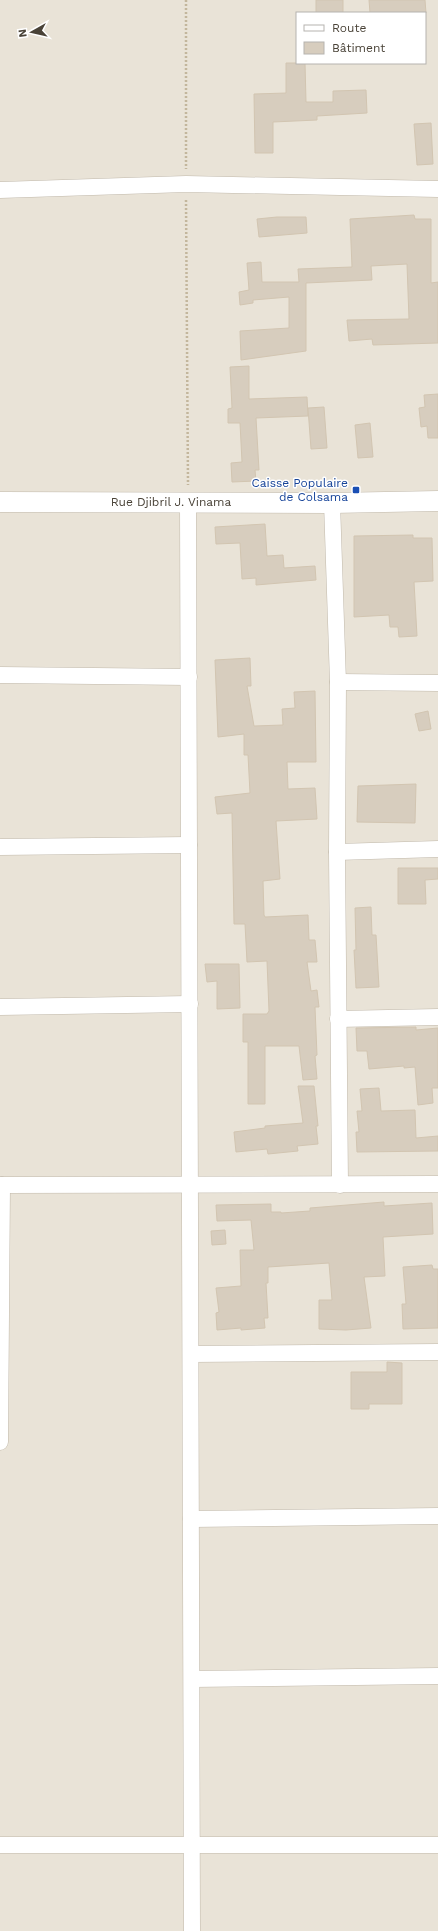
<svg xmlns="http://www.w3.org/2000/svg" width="438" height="1931" viewBox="0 0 438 1931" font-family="'Work Sans',sans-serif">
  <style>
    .residential { fill: #e9e3d7; fill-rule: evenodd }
    .building { fill: #d7cdbe; stroke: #d2c5b1 }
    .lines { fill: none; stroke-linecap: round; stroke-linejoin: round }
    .minor-casing { stroke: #c1b9ab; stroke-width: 17 }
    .tertiary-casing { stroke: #c1b9ab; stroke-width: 21 }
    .path { stroke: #c3b69c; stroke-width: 2.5; stroke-dasharray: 2 2; stroke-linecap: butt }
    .minor { stroke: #fff; stroke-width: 16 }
    .tertiary { stroke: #fff; stroke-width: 20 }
    .transit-dot { fill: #1a4fb4; stroke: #fff; stroke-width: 1.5 }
    .labels { text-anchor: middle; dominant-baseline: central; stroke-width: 3; stroke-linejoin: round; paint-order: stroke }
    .transit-label { font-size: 12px; fill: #164399; stroke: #fff; text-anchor: end }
    .street-label { font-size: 12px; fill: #494237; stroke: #fff }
  </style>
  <rect width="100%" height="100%" fill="#f5f1e9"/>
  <path class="residential" d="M0,0H438V1931H0ZM297,13H425V63H297Z"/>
  <g class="building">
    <rect x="316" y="0" width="27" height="13"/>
    <polygon points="369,0 425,0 426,13 370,13"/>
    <polygon points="286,63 305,63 306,102 333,102 333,91 366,90 367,113 317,116 317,120 273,122 273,153 255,153 254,94 286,93"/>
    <polygon points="431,123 433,164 417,165 414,124"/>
    <polygon points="414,215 415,219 431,219 431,283 438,282 438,343 373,345 372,339 349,341 347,320 409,319 407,264 371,266 372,280 306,283 306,351 241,360 240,331 289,328 289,297 253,300 253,303 240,305 239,292 249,290 247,263 261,262 262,282 299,282 298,269 352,267 350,219"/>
    <polygon points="277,217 306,217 307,233 259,237 257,219"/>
    <polygon points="249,366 249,399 307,397 308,416 256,418 259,470 255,470 256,481 232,482 231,463 242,462 240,423 228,423 228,409 232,408 230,367"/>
    <polygon points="438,394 438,438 428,438 427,426 421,427 419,408 425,407 424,395"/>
    <polygon points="324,407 327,448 311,449 308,408"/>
    <polygon points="370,423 373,457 358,458 355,425"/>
    <polygon points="265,524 267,556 283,555 284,568 315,566 316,580 256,585 256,578 242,579 240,543 216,544 215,527"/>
    <polygon points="413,535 413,538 432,538 433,581 414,582 417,636 399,637 398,627 390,627 389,615 354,617 354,536"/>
    <polygon points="250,658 251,686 247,686 254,726 283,725 282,709 295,708 294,692 315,691 316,762 287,762 288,789 315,788 317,819 276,821 280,879 263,881 264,915 265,917 308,915 309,940 315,940 317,962 307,962 311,991 317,990 319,1007 315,1007 317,1055 315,1056 317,1079 303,1080 299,1046 265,1046 265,1104 248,1104 248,1042 243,1042 243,1014 267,1014 269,1011 267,961 247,962 245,924 234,924 232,813 217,814 215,797 250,793 248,755 244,755 244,734 218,737 215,660"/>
    <polygon points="428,711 431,729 419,731 415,714"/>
    <polygon points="416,784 415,823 357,822 358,786"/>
    <polygon points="398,868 438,868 438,879 425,880 426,904 398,904"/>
    <polygon points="371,907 372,935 376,935 379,987 356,988 354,950 356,950 355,908"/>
    <polygon points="205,964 239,964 240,1008 217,1009 217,981 207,982"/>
    <polygon points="416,1027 416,1030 438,1028 438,1088 432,1088 433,1103 418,1105 415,1067 404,1068 404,1066 369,1069 367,1051 357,1051 356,1028"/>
    <polygon points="298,1086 314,1086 318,1126 316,1126 318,1144 297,1146 298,1151 268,1154 267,1149 236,1152 234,1132 265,1128 265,1126 303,1123"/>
    <polygon points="379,1088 381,1111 415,1110 416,1138 438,1136 438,1151 357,1152 356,1132 359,1132 357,1111 362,1111 360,1089"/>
    <polygon points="384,1202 384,1206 432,1203 433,1234 383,1237 385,1276 364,1277 371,1328 346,1330 319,1329 319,1300 332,1300 329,1263 268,1267 268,1283 266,1283 268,1318 264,1318 265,1328 241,1330 241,1328 217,1330 216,1313 219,1312 216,1288 241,1286 240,1250 254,1250 251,1220 217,1221 216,1205 271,1204 271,1212 281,1212 281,1213 310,1211 310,1208"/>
    <polygon points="225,1230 226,1244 212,1245 211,1231"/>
    <polygon points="432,1265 433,1269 438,1269 438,1328 403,1329 402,1304 406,1304 403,1267"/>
    <polygon points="387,1362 402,1363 402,1404 369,1404 369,1409 351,1409 351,1372 387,1372"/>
  </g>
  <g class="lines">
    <g class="minor-casing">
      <g id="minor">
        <polyline points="0,190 186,184 438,189"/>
        <polyline points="188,502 192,1931"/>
        <polyline points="332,503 338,682 337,852 340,1185"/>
        <polyline points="0,675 189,677"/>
        <polyline points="338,682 438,683"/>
        <polyline points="0,847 189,845"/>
        <polyline points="337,852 438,849"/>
        <polyline points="0,1007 190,1004"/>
        <polyline points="338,1019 438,1017"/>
        <polyline points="0,1185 438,1184"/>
        <polyline points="191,1354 438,1352"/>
        <polyline points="0,1442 2,1185"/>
        <polyline points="191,1519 438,1516"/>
        <polyline points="192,1679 438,1676"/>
        <polyline points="0,1845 438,1845"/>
      </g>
    </g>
    <g class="tertiary-casing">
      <polyline id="tertiary" points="0,502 332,503 438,501"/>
    </g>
    <g class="path">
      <polyline points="186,0 186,169"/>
      <polyline points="186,200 188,485"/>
    </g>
    <use href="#minor" class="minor"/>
    <use href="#tertiary" class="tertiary"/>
  </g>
  <rect class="transit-dot" x="352" y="486" width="8" height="8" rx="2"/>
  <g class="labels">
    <g class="transit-label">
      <text x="348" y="483">Caisse Populaire<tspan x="348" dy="14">de Colsama</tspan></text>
    </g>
    <g class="street-label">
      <text x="171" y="502">Rue Djibril J. Vinama</text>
    </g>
  </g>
  <rect x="296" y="12" width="130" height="52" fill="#ffffff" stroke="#b6b3af"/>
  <rect x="304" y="25" width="20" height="6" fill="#ffffff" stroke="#b6b3af"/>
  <text x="332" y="32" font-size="12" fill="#494237">Route</text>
  <rect x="304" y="42" width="20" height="12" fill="#d7cdbe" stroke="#b6b3af"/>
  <text x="332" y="52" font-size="12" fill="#494237">Bâtiment</text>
  <g transform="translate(32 32) rotate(262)" stroke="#ffffff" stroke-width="3" paint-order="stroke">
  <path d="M0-3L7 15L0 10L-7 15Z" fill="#494237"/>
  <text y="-6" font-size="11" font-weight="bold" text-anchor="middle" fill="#494237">N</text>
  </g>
</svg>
